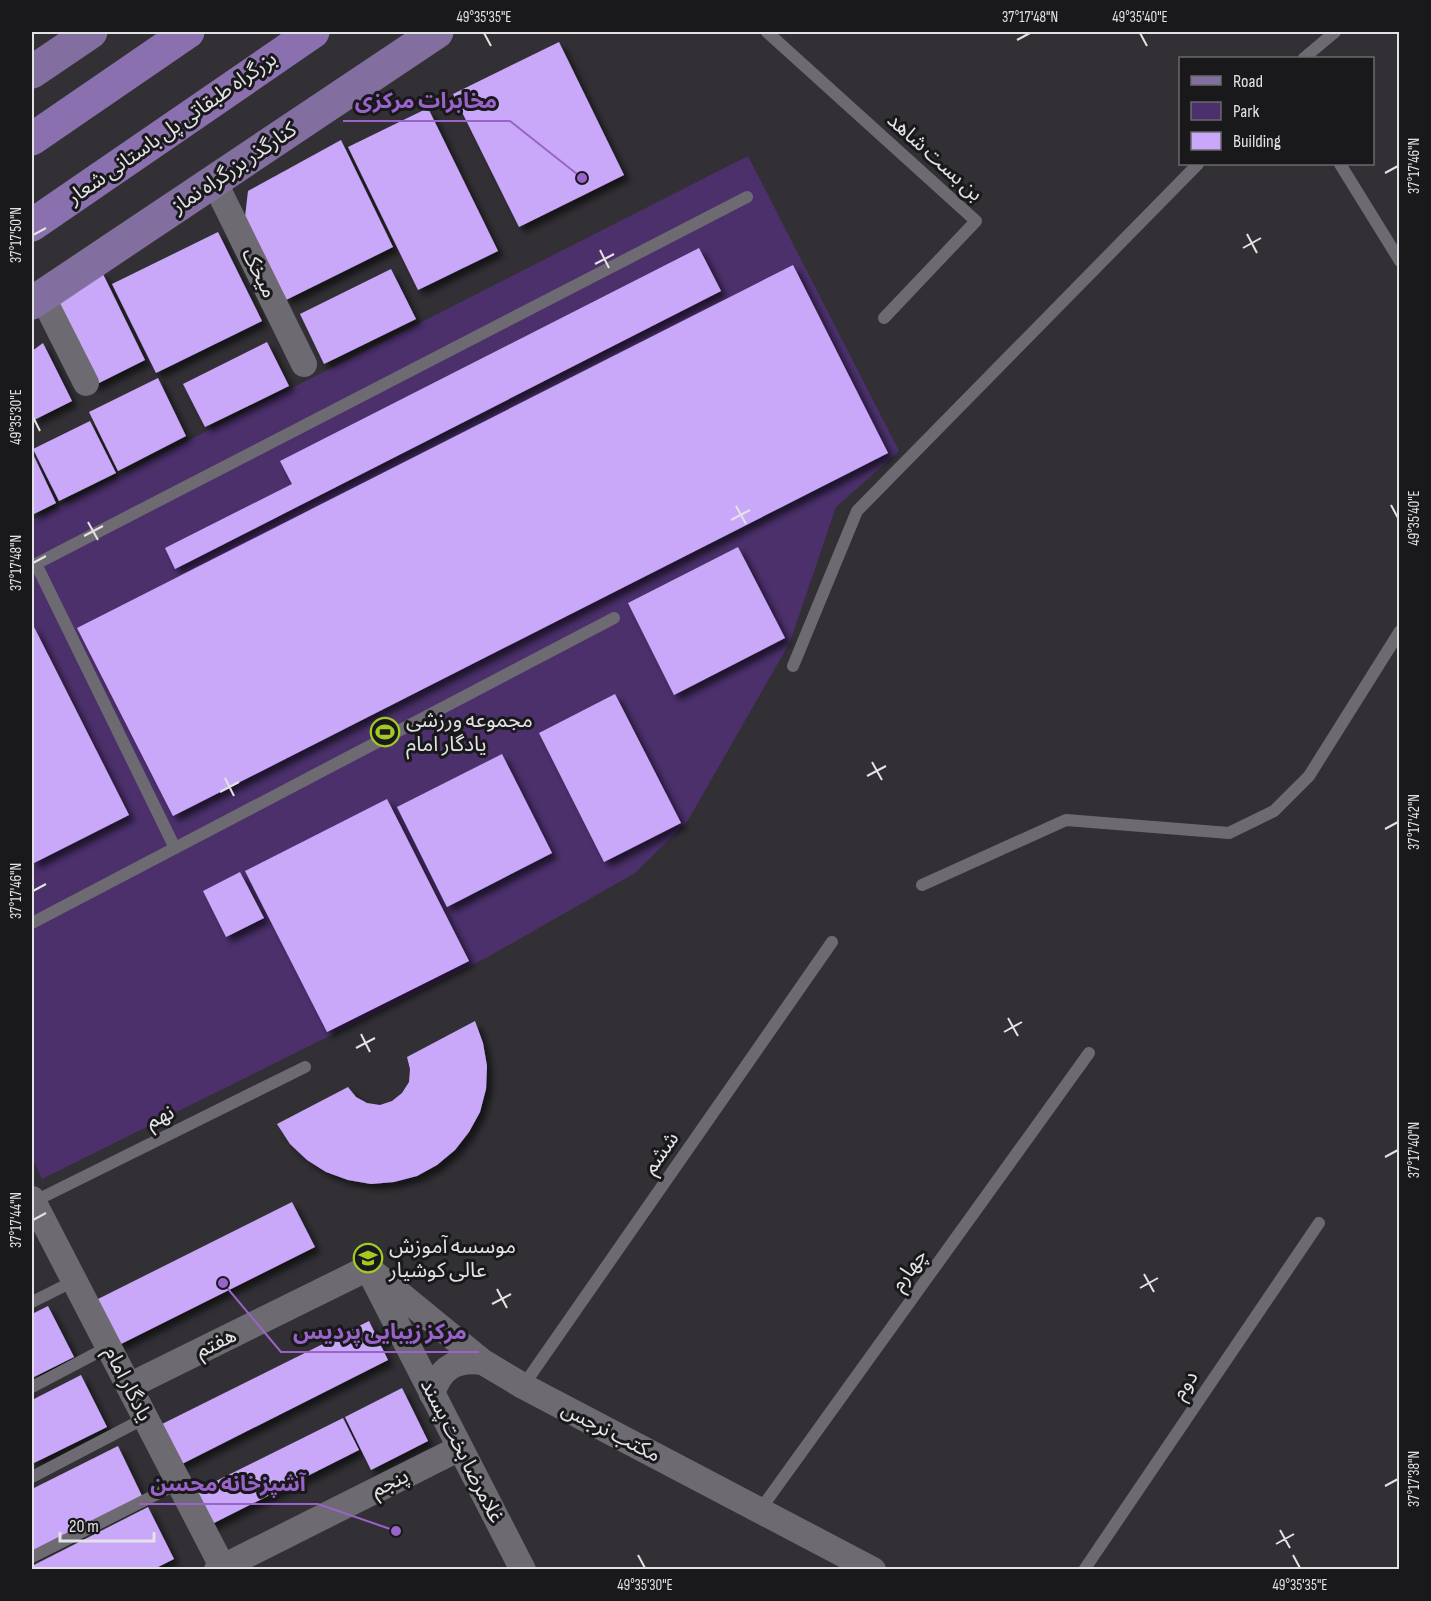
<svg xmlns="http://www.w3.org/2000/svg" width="1431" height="1601" viewBox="0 0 1431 1601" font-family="'Sofia Sans Condensed','Noto Sans Arabic',sans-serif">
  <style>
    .green { fill: #4b306c }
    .building { fill: #c9a8fa; filter: url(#shadow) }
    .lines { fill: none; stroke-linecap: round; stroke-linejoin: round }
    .service { stroke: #6d6b71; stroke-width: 12 }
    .minor { stroke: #6d6b71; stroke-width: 26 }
    .primary { stroke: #836f9f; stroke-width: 33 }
    .trunk { stroke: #8a70ae; stroke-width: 33 }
    .ticks { fill: none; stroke: #e3e2e5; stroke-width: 2 }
    .labels { text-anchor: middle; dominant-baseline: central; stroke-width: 6; stroke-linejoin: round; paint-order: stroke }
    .street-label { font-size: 21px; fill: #e3e2e5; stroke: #19181b }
    .poi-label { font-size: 21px; fill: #e3e2e5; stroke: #19181b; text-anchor: start }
    .leader { fill: none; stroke: #9a63ca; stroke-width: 2 }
    .callout-dot { fill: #9a63ca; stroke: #19181b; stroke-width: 2 }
    .callout-label { font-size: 22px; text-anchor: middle; font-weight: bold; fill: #9a63ca; stroke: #19181b; stroke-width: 6; stroke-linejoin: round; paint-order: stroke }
    .neatline { fill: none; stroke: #e3e2e5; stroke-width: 2 }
    .ticks-label { font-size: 15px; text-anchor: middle; fill: #e3e2e5 }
  </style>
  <defs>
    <filter id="shadow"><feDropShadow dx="5.5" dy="5.5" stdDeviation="3" flood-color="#0009"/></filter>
  </defs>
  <rect width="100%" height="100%" fill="#323035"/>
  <polygon class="green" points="748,156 899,451 836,507 790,642 687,822 635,873 486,958 42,1179 32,1158 32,520"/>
  <g class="building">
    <polygon points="559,42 624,175 519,227 453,94"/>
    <polygon points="428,108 498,251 418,290 348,147"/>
    <polygon points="341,140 393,247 286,300 245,217 248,191"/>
    <polygon points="218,232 262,321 156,373 112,284"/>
    <polygon points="699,248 721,291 175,569 165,548 292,484 280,461"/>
    <polygon points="793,265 888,453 173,816 77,628"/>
    <polygon points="391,269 416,319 324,364 300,314"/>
    <polygon points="102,272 145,360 93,386 49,297"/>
    <polygon points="267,342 289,386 205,427 183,384"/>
    <polygon points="43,343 72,401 32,421 32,351"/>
    <polygon points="158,378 186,436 118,471 89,412"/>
    <polygon points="90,421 116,473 59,501 33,449"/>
    <polygon points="32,452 56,503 32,515"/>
    <polygon points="738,547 785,638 674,695 628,603"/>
    <polygon points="32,623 129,815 32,864"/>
    <polygon points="615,694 681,823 604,862 539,733"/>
    <polygon points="502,754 552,853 447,907 397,807"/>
    <polygon points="387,799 469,961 327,1032 245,871"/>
    <polygon points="240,872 264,918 226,937 203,891"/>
    <polygon points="475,1021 483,1043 487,1066 486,1089 480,1112 469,1132 455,1150 437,1165 417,1176 394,1182 371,1184 348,1180 326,1172 307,1160 290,1144 277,1124 348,1087 356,1097 367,1103 380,1105 392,1101 402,1093 409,1082 410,1069 407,1057"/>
    <polygon points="292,1202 315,1247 117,1346 94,1301"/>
    <polygon points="48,1306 74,1357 32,1378 32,1314"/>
    <polygon points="369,1321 388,1360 176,1467 156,1427"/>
    <polygon points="81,1375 107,1427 32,1464 32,1400"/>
    <polygon points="402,1388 428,1441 371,1470 345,1417"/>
    <polygon points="343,1418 359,1450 208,1526 192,1493"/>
    <polygon points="118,1446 143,1498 32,1553 32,1489"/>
    <polygon points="148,1507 174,1559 152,1570 32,1570 32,1566"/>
  </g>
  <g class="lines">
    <g class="service">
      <polyline points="767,32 976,221 884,318"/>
      <polyline points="1304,58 1335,32"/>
      <polyline points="1340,164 1400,261"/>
      <polyline points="36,564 175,848"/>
      <polyline points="32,566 747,197"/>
      <polyline points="793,666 857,511 1198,164"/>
      <polyline points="922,885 1066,820 1229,833 1274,811 1309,776 1400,631"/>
      <polyline points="32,923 614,618"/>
      <polyline points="33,1202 305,1067"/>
      <polyline points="32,1302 74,1281"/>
      <polyline points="523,1386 832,942"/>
      <polyline points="32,1387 108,1347"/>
      <polyline points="32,1477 145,1418"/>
      <polyline points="760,1510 1089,1053"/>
      <polyline points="32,1557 179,1483"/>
      <polyline points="1084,1570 1319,1223"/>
    </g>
    <g class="minor">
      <polyline points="214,181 304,364"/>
      <polyline points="42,296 86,383"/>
      <polyline points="32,1199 224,1570"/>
      <polyline points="368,1268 483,1362 523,1386 873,1570"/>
      <polyline points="372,1276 523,1570"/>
      <polyline points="129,1386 368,1268"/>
      <path d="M432,1394C440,1368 456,1358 483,1362"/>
      <polyline points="217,1570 460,1448"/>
    </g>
    <g class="primary">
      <polyline points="32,72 91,32"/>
      <polyline points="32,303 437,32"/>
    </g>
    <g class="trunk">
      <polyline points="32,139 188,32"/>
      <polyline points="32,225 313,32"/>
    </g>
  </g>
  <path class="ticks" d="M484,33L491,46M1140,33L1147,46M1017,40L1030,33M1385,173L1398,166M1247,234L1257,253M33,235L46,228M1243,248L1261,238M600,250L609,268M595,264L614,254M33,417L40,431M1391,505L1398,518M736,506L746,524M731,520L750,510M88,522L98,540M84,536L103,526M33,563L46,556M872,762L882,780M867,776L886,766M225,778L234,796M220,792L239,782M1385,829L1398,822M33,891L46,884M1008,1018L1018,1036M1004,1032L1022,1022M361,1034L370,1052M356,1048L375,1038M1385,1157L1398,1150M33,1220L46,1213M1144,1274L1154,1292M1140,1288L1158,1278M497,1289L507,1308M492,1304L511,1294M1385,1486L1398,1479M1280,1530L1290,1548M1276,1544L1294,1534M638,1555L645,1568M1293,1555L1300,1568"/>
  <defs>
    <g id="stadium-ring" transform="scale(1.5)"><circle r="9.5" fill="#19181b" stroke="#a4c824" stroke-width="1.5"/><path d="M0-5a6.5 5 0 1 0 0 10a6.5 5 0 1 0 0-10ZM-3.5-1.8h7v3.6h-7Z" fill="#a4c824"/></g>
    <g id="university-ring" transform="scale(1.5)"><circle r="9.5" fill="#19181b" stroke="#a4c824" stroke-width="1.5"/><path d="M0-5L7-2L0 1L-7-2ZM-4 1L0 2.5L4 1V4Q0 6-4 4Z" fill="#a4c824"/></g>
  </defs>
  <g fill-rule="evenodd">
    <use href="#stadium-ring" x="385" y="732"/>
    <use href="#university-ring" x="368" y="1258"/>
  </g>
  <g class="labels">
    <g class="street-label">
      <text transform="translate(172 128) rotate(-35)">بزرگراه طبقاتی پل باستانی شعار</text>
      <text transform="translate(935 157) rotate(42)">بن بست شاهد</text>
      <text transform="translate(234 168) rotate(-34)">کنارگذر بزرگراه نماز</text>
      <text transform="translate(259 273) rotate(64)">میخک</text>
      <text transform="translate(160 1117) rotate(-26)">نهم</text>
      <text transform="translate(661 1153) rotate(-55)">ششم</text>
      <text transform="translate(909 1270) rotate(-54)">چهارم</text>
      <text transform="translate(216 1343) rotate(-26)">هفتم</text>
      <text transform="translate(128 1384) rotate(63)">یادگار امام</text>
      <text transform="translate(1185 1385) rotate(-56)">دوم</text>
      <text transform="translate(611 1432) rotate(27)">مکتب نرجس</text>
      <text transform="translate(462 1451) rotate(63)">غلامرضا بخت پسند</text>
      <text transform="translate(390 1483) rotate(-26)">پنجم</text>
    </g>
    <g class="poi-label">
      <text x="406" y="720">مجموعه ورزشی<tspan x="406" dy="24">یادگار امام</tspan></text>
      <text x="389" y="1246">موسسه آموزش<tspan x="389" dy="24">عالی کوشیار</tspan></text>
    </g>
  </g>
  <path class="leader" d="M582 178L510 121H343M223 1283L281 1352H479M396 1531L318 1504H139"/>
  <g class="callout-dot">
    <circle cx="582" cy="178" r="6"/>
    <circle cx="223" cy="1283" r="6"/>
    <circle cx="396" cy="1531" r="6"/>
  </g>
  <g class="callout-label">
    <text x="426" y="108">مخابرات مرکزی</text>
    <text x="380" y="1339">مرکز زیبایی پردیس</text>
    <text x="228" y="1491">آشپزخانه محسن</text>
  </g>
  <rect width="1431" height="1601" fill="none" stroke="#19181b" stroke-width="66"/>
  <rect x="1179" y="57" width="195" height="108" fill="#19181b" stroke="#6a696c" stroke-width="1.5"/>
  <rect x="1191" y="76" width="30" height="9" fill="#836f9f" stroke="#6a696c" stroke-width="1.5"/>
  <text x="1233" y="87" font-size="18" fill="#e3e2e5">Road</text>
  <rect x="1191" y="102" width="30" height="18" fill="#4b306c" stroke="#6a696c" stroke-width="1.5"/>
  <text x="1233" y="117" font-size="18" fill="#e3e2e5">Park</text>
  <rect x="1191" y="132" width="30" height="18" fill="#c9a8fa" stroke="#6a696c" stroke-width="1.5"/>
  <text x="1233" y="147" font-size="18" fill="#e3e2e5">Building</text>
  <path d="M60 1532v9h94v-9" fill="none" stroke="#e3e2e5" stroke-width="3"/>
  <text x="69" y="1532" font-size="18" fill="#e3e2e5" stroke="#19181b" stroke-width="4.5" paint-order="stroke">20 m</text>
  <rect x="33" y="33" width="1365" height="1535" class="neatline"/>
  <g class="ticks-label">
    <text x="484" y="22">49°35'35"E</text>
    <text x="1030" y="22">37°17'48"N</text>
    <text x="1140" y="22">49°35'40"E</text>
    <text transform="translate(1414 166) rotate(-90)" y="5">37°17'46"N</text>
    <text transform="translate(16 235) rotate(-90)" y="5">37°17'50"N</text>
    <text transform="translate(16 417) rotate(-90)" y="5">49°35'30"E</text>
    <text transform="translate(1414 518) rotate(-90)" y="5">49°35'40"E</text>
    <text transform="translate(16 563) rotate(-90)" y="5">37°17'48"N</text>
    <text transform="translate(1414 822) rotate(-90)" y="5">37°17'42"N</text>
    <text transform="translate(16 891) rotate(-90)" y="5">37°17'46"N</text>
    <text transform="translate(1414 1150) rotate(-90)" y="5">37°17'40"N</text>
    <text transform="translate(16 1220) rotate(-90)" y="5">37°17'44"N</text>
    <text transform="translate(1414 1479) rotate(-90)" y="5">37°17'38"N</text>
    <text x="645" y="1590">49°35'30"E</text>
    <text x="1300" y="1590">49°35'35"E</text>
  </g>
</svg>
